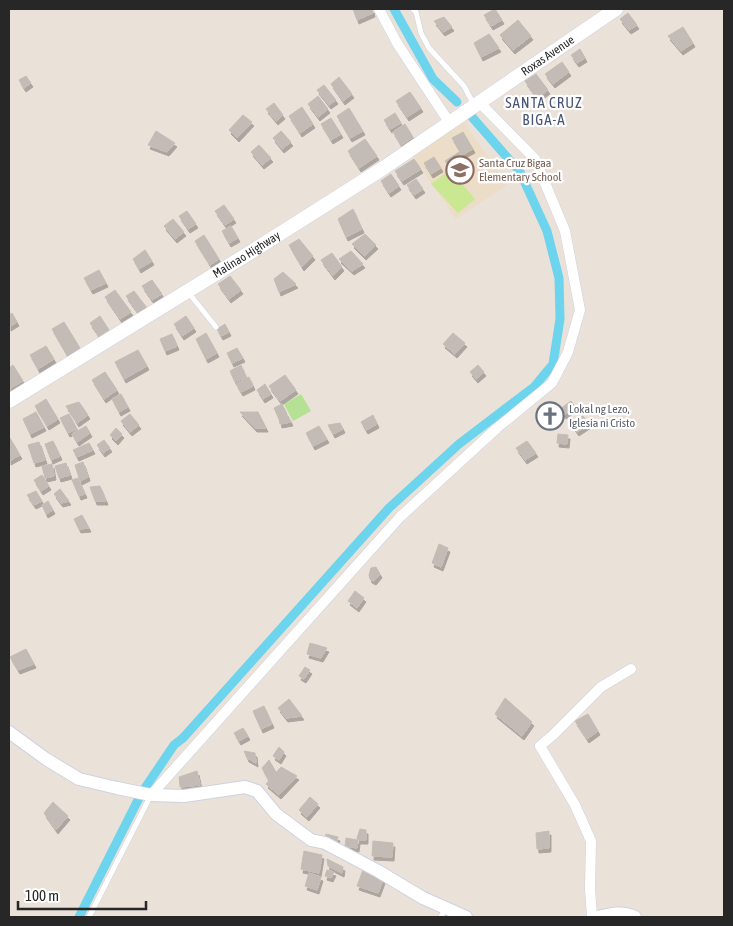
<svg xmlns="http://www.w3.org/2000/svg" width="733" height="926" viewBox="0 0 733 926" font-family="'Asap Condensed',sans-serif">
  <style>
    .education { fill: #ecddc8 }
    .green { fill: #b5e195 }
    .pitch { fill: #cae891 }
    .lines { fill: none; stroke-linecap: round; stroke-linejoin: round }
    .canal { stroke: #6cd4ec; stroke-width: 9 }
    .building { fill: #c2bbb6; stroke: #c5bdb3; filter: url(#shadow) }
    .service-casing { stroke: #ced3e1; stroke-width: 6 }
    .minor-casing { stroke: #ced3e1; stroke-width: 11 }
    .tertiary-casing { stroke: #ced3e1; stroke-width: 14 }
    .secondary-casing { stroke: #ced3e1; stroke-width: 15 }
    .service { stroke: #fff; stroke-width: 5 }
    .minor { stroke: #fff; stroke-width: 10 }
    .tertiary { stroke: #fff; stroke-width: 12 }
    .secondary { stroke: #fff; stroke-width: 14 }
    .labels { text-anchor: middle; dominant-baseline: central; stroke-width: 4.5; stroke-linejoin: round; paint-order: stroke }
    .street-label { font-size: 12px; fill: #272727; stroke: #fff }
    .education-label { font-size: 12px; fill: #785e54; stroke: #fff; text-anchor: start }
    .worship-label { font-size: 12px; fill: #5b616d; stroke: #fff; text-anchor: start }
    .quarter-label { font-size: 15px; letter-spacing: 1px; fill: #495577; stroke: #fff }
  </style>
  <defs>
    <filter id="shadow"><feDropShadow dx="2" dy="4" stdDeviation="0" flood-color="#0004"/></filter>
  </defs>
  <rect width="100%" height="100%" fill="#eae1d9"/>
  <polygon class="education" points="464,122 507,185 456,219 413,156"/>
  <polygon class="green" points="301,394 311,411 293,421 284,404"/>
  <polygon class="pitch" points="450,170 475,199 458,213 431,184"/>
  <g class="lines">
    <g class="canal">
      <polyline points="394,9 433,79 457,102"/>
      <polyline points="145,788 174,745 183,738 389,508 459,444 534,387 553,364 560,319 559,278 547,231 520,172 472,117"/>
      <polyline points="79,917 139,798"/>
    </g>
  </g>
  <g class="building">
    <polygon points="353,9 372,9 373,13 357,20"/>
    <polygon points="495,9 502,20 491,26 484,15"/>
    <polygon points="628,13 637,25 629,30 620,19"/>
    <polygon points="444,17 452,27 443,32 434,21"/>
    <polygon points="518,20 531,36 513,50 500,35"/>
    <polygon points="683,27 693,43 681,51 668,36"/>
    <polygon points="489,34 499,48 481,57 474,43"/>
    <polygon points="580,49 585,58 577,63 571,55"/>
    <polygon points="562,62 569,72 553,84 545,74"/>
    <polygon points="536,74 548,90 537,98 525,81"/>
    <polygon points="26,76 31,83 24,88 19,80"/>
    <polygon points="339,77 352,94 343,101 331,84"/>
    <polygon points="324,85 336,100 329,105 317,90"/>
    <polygon points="410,92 421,108 407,117 396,101"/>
    <polygon points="318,96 328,109 318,117 308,104"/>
    <polygon points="274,103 283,115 276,121 266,109"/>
    <polygon points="302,107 313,124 300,133 289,116"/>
    <polygon points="349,108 363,131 350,138 337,116"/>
    <polygon points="395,113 401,123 390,129 384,120"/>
    <polygon points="243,115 252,122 237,138 229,130"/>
    <polygon points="331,118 341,134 331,140 321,124"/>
    <polygon points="405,124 413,137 401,145 393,132"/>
    <polygon points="156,131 175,143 167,152 148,145"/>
    <polygon points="281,131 291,142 282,149 273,138"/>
    <polygon points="463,132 473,149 462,155 452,138"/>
    <polygon points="365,139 377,156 359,168 348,151"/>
    <polygon points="259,145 271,158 262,165 251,152"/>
    <polygon points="459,152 468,165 454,174 445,161"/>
    <polygon points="434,157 441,168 431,174 424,163"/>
    <polygon points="414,159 421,169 402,181 395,171"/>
    <polygon points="391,174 399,186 389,193 381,181"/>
    <polygon points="416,179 423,189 414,195 407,185"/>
    <polygon points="224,205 234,219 225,225 215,211"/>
    <polygon points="353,209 362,229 346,237 338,219"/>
    <polygon points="187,211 196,224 188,229 179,216"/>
    <polygon points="173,219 184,232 175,239 164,226"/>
    <polygon points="231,226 238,238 229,243 222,231"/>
    <polygon points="365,234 376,245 364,256 352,244"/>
    <polygon points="204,235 219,259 210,265 195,241"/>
    <polygon points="299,239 313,256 302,267 289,245"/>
    <polygon points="145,250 152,261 139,269 133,259"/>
    <polygon points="351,251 363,264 352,271 339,259"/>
    <polygon points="332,253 342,267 333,276 321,260"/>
    <polygon points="99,270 106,283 91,290 84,278"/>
    <polygon points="283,272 296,284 279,292 274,279"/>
    <polygon points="230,276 241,290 229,299 218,284"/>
    <polygon points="152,280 162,294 152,300 142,286"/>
    <polygon points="115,290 131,312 120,319 105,297"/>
    <polygon points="134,291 147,308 139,314 126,296"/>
    <polygon points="12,313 17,322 9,327 9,315"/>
    <polygon points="100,316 109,330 99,336 90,323"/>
    <polygon points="186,316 194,328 182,336 174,324"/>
    <polygon points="64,322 80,348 67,355 52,329"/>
    <polygon points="225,324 229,332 221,336 217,329"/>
    <polygon points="206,333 217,353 206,359 196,339"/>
    <polygon points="453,333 465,343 455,354 443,344"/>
    <polygon points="172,334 177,346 165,351 160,339"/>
    <polygon points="46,346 54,359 38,369 30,355"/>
    <polygon points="237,348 243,358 232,363 227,353"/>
    <polygon points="138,350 147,366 124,379 115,362"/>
    <polygon points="13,365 23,381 9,389 9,368"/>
    <polygon points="241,365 246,377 235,382 230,371"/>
    <polygon points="478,365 484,372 476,379 470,372"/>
    <polygon points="105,372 117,390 104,399 92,380"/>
    <polygon points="285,375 296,390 280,401 269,386"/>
    <polygon points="249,377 253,386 241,392 236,384"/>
    <polygon points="265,384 271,394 263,399 257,390"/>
    <polygon points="121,394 128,407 119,412 112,399"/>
    <polygon points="46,399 58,419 47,426 35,406"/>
    <polygon points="571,401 575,407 564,415 560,409"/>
    <polygon points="79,402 88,415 77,423 66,406"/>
    <polygon points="282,404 287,415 279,419 274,408"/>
    <polygon points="36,412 44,427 30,434 23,419"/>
    <polygon points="240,412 258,412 266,428 255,428"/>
    <polygon points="69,414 77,429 68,433 60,418"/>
    <polygon points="130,414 139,425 130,432 121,421"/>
    <polygon points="373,415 377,424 366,430 361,422"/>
    <polygon points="288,416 291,422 280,424 279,419"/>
    <polygon points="583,416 589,424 577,432 571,424"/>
    <polygon points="340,423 343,429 333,434 328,425"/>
    <polygon points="86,426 90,433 77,442 72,434"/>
    <polygon points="319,426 327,439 313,446 306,433"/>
    <polygon points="116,428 122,434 116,441 110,435"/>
    <polygon points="558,434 568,435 567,444 557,443"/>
    <polygon points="10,438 20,455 9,461 9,439"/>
    <polygon points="104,440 110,448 103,453 97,445"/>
    <polygon points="53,441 60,456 51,460 45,444"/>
    <polygon points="527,441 536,453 525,460 516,448"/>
    <polygon points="39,442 45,460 34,463 28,445"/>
    <polygon points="89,443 93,450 77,457 73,450"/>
    <polygon points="83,462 88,477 80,481 75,465"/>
    <polygon points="66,463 70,475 59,478 55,466"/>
    <polygon points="52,464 54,476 45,478 42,466"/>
    <polygon points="42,475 49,486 41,491 34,480"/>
    <polygon points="78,478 85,494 79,496 72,480"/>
    <polygon points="100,486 106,501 95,501 90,487"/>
    <polygon points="60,489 69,501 61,503 54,494"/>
    <polygon points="36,491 42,501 34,505 27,495"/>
    <polygon points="48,501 53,510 46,514 42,505"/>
    <polygon points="82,515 89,528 79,529 74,519"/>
    <polygon points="439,544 448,548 441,567 432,563"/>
    <polygon points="376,567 380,574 374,581 370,579 369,575 371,568"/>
    <polygon points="355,591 364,598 357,608 348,601"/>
    <polygon points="310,643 327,648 321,658 307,654"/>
    <polygon points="26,649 34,664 18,670 10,657"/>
    <polygon points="305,667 310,670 304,679 299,676"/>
    <polygon points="505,698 532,722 522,736 495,714"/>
    <polygon points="289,699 302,716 286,718 278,708"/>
    <polygon points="264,706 272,724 261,729 253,711"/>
    <polygon points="588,714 598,731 587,739 575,721"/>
    <polygon points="243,728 248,736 239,741 234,733"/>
    <polygon points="279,747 284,752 279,760 273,756"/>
    <polygon points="244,751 255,753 256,763 247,758"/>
    <polygon points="269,760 277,774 268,779 262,768"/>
    <polygon points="281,767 297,776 279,795 266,784"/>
    <polygon points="197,771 200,785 180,787 179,777"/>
    <polygon points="310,797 318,804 307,817 299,810"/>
    <polygon points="53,802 68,816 56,830 44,813"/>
    <polygon points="360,829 366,830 366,840 358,840 357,838"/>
    <polygon points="549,831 549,848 537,849 536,833"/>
    <polygon points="326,834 338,837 336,843 325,839"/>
    <polygon points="346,838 358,840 357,848 345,846"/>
    <polygon points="373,841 393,843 392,857 372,856"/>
    <polygon points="304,851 322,855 319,873 301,869"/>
    <polygon points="327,859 343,867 342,873 328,866"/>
    <polygon points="327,870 334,872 331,878 325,876"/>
    <polygon points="363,870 384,877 378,893 357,886"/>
    <polygon points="309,873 321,877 317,890 305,886"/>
  </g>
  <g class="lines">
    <g class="service-casing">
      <g id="service">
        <polyline points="413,9 416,12 421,33 429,48 464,86 474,105"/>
        <polyline points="188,292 216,327"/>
        <polyline points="89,917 151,795"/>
        <polyline points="441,917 445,908"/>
      </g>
    </g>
    <g class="minor-casing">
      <g id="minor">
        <polyline points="379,9 397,43 449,122"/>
        <polyline points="151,795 400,517 497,428 552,383 568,352 580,310 565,231 535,159 479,102"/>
        <polyline points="592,917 590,889 591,841 575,805 540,746 553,735 601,687 631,669"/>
      </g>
    </g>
    <g class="tertiary-casing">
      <g id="tertiary">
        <polyline points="9,732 46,759 79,779 117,788 151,795 184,796 245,787 257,791 276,814 311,840 325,843 378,871 423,898 466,917"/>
        <path d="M598,917C611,914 622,911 635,917"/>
      </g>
    </g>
    <g class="secondary-casing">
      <g id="secondary">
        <path id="s1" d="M9,401L251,252L382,169L616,9"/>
      </g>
    </g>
    <use href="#service" class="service"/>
    <use href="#minor" class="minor"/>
    <use href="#tertiary" class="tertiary"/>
    <use href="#secondary" class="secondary"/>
  </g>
  <defs>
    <g id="school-ring" transform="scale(1.4375)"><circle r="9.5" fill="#fff" stroke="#8d6e63" stroke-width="1.5"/><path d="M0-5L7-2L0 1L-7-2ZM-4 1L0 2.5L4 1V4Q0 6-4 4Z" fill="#8d6e63"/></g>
    <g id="church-ring" transform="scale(1.4375)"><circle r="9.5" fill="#fff" stroke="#6b7280" stroke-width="1.5"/><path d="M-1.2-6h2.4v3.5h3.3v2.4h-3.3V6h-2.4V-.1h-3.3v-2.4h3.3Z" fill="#6b7280"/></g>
  </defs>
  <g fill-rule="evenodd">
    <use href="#school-ring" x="460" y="170"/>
    <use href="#church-ring" x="550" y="416"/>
  </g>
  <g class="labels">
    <g class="street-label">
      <text stroke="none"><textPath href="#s1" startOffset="640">Roxas Avenue</textPath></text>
      <text stroke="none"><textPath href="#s1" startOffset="279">Malinao Highway</textPath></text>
    </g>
    <g class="education-label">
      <text x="479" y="163">Santa Cruz Bigaa<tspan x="479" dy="14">Elementary School</tspan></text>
    </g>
    <g class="worship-label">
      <text x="569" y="409">Lokal ng Lezo,<tspan x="569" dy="14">Iglesia ni Cristo</tspan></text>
    </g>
    <g class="quarter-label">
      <text x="544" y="102">SANTA CRUZ<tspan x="544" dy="17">BIGA-A</tspan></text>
    </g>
  </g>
  <rect width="733" height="926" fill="none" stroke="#272727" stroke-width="20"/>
  <path d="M18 901v8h128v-8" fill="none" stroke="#272727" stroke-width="2.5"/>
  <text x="25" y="901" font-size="15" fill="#272727" stroke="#ffffff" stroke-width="4" paint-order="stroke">100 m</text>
</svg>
